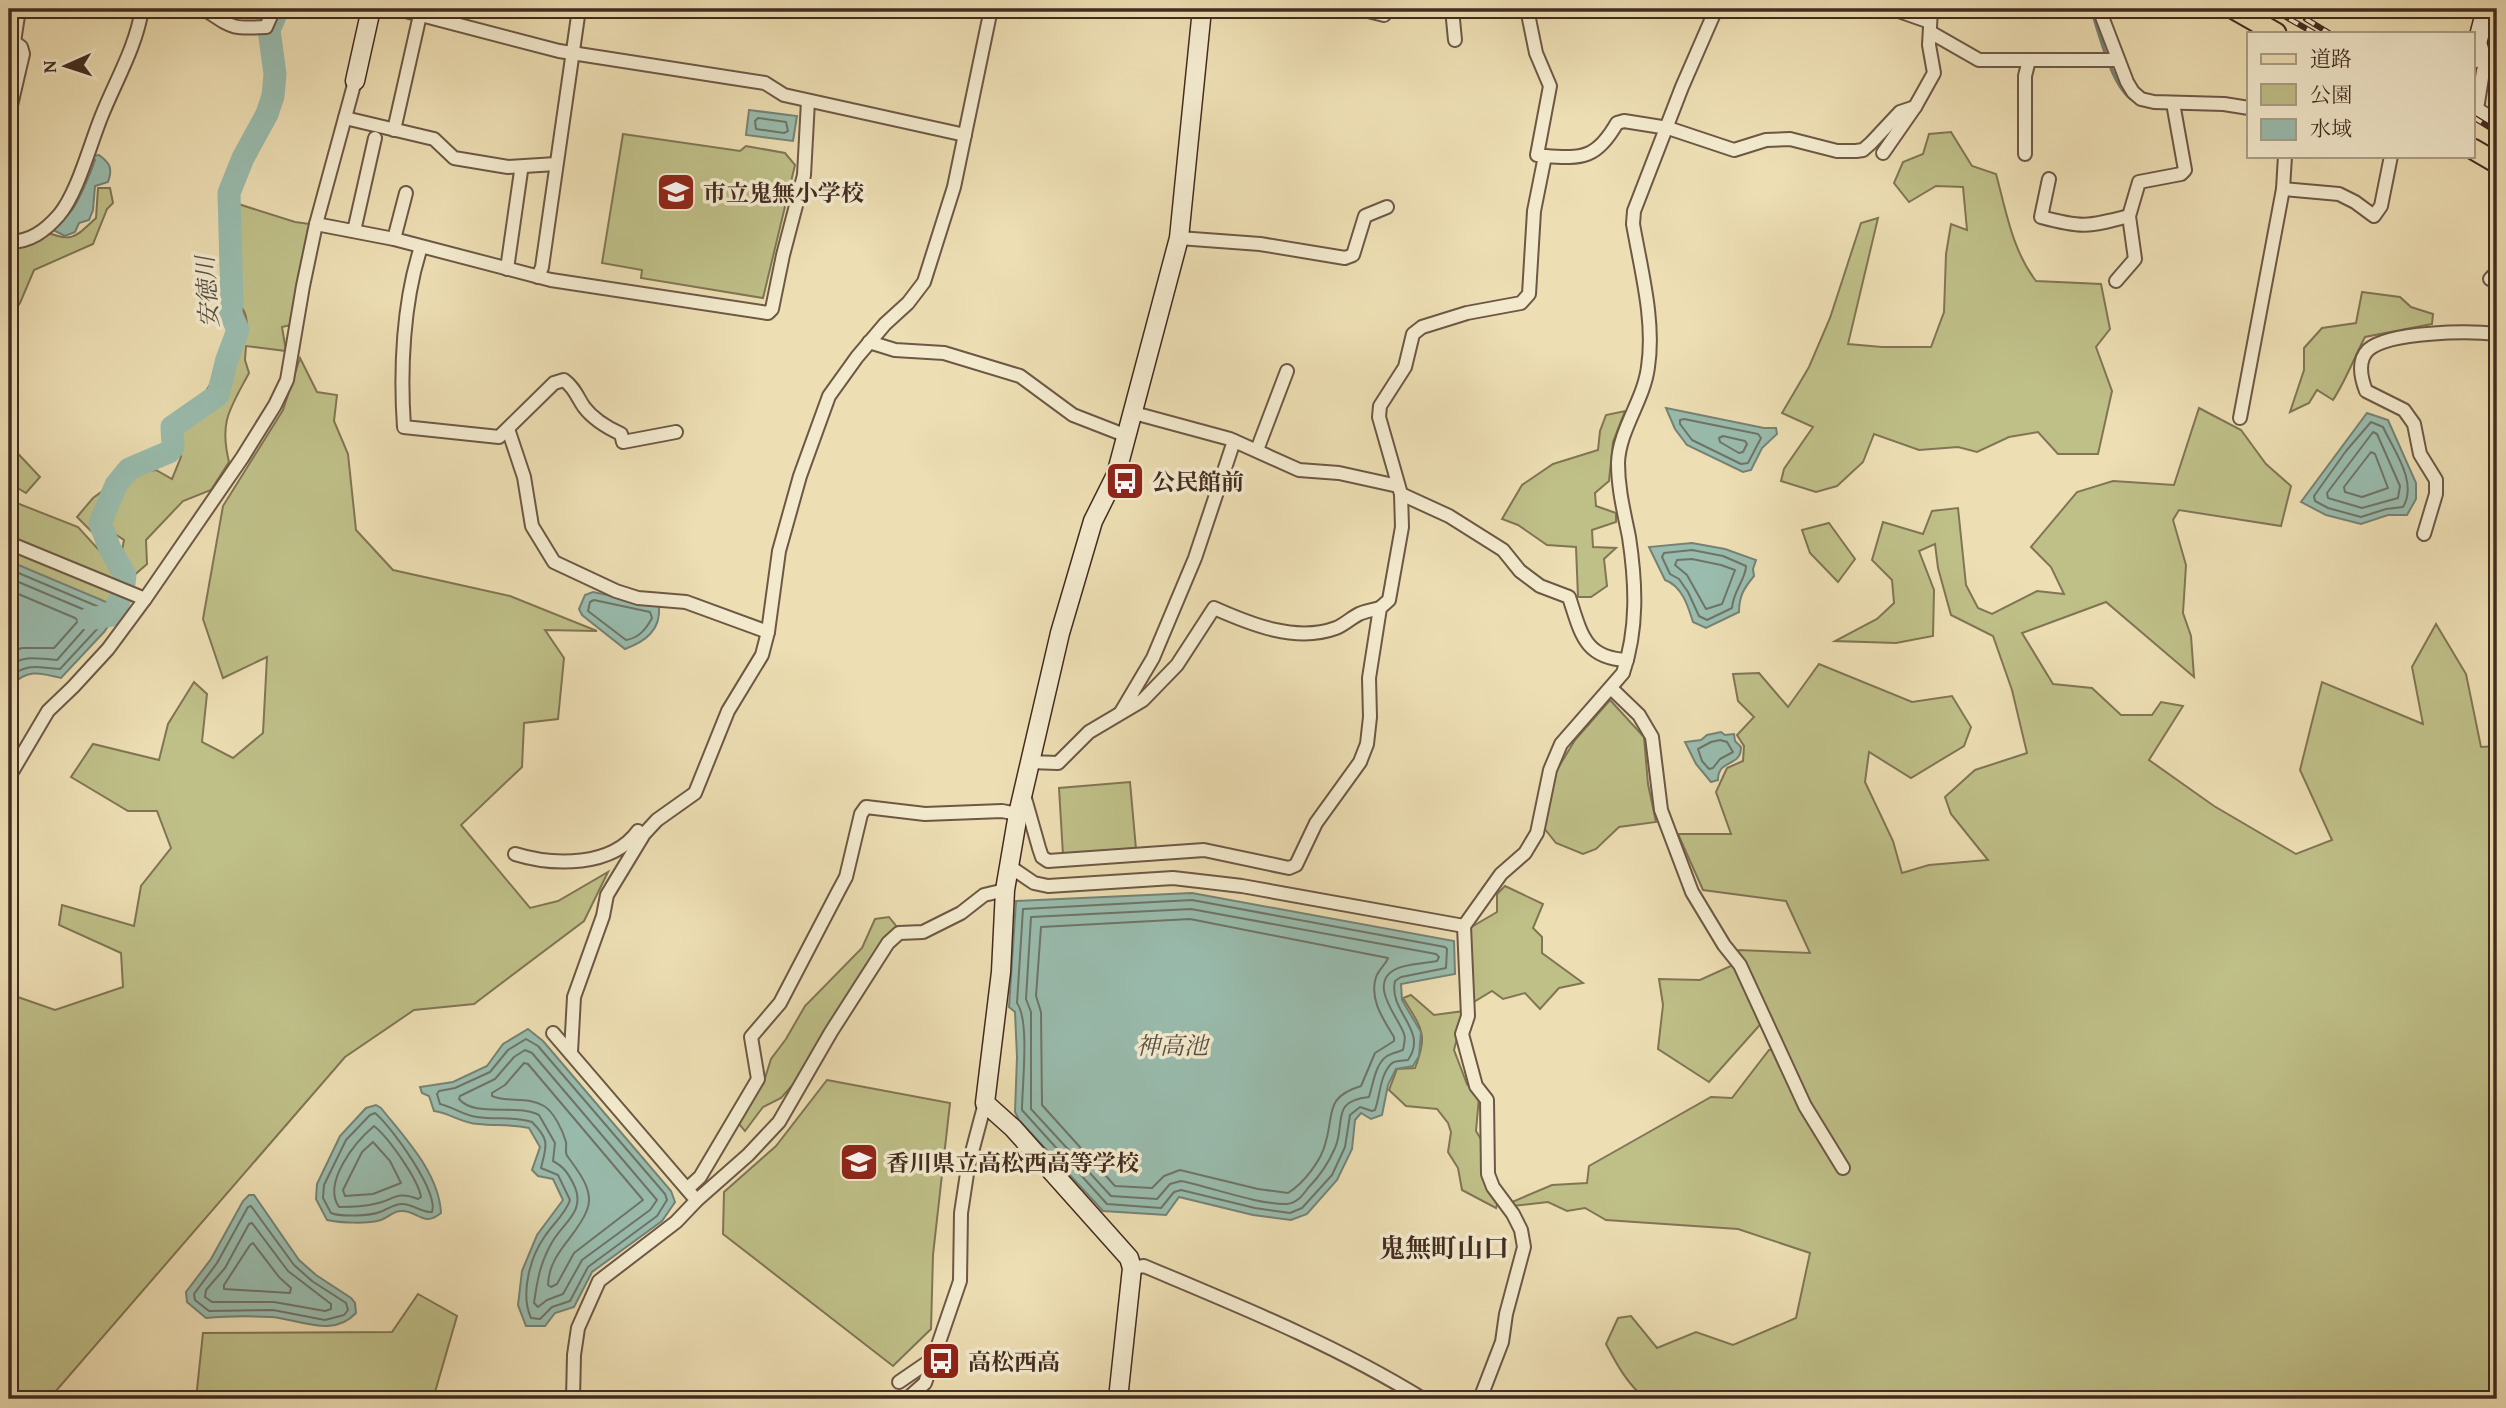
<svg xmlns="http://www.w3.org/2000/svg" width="2506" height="1408" viewBox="0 0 2506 1408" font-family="'Gentium Book Plus','Noto Serif JP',serif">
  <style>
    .green { fill: #bfbf88; stroke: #807554; stroke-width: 2 }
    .water { fill: #99bcae; stroke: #768275; stroke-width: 2 }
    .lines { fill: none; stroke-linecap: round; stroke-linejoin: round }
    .shore { stroke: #6e7467; stroke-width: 2 }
    .stream { stroke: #768275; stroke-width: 3.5 }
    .river { stroke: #99bcae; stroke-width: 23 }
    .street-casing { stroke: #6d5845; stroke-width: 16 }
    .secondary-casing { stroke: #422b20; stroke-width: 21 }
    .primary-casing { stroke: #422b20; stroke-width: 23 }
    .street { stroke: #f3eace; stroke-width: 12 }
    .secondary { stroke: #f3eace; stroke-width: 18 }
    .primary { stroke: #eddeb3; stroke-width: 19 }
    .rail-casing { stroke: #422b20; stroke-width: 6 }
    .rail { stroke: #f3eace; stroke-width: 3.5; stroke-dasharray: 10; stroke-linecap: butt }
    .labels { text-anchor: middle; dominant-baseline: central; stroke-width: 7; stroke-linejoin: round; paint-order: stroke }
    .poi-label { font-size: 23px; font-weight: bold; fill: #422b20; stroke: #f3eace; text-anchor: start }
    .water-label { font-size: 24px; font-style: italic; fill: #584f44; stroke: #f3eace }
    .quarter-label { font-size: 26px; font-weight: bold; fill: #422b20; stroke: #f3eace }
  </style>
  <rect width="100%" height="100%" fill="#eddeb3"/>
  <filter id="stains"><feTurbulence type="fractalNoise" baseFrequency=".00286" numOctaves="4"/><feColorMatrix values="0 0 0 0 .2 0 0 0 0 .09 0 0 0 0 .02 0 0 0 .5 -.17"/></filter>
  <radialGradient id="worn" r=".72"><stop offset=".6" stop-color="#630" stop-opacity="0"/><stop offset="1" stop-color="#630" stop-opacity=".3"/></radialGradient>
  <g class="green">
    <path d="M1951,132L1972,166L1996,174C2006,210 2012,250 2036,281L2101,284L2110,329L2096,347L2112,391L2098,454H2058L2038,432L2009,437L1977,452L1958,447L1919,450L1874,434L1863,462L1837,486L1816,492L1781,481L1784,469L1813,427L1782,413L1809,367L1830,318L1861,223L1878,218L1848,344L1882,347H1931L1944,312L1946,254L1951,224L1967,230L1963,187L1936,186L1909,202L1894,183L1903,162L1923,154L1929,134Z"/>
    <polygon points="623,134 740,151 746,146 785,153 795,165 763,298 641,278 642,270 602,263"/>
    <path d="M98,188H110L113,203L107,209L93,244L34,270L20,303L9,319C17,341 22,365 9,386V252L32,242L46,232C73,243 75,237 96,218Z"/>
    <path d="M232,202L295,222L310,224L291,325L282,327L286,351L246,346L245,360L249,373C230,409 219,421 229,462L211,490L183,501L146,540L147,564L131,578L121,555L124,540L113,533L99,539L77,517L93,498L126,474L156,470L172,479L181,457L173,421C183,413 194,405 202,396C220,377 224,334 235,310L244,313L247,335C247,322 248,309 235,303Z"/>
    <path d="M2362,292L2400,297L2411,307L2433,314L2432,324L2365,337C2354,358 2346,380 2333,400L2317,390L2309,403L2290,412L2304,370V348L2322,328L2356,323Z"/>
    <polygon points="300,358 317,392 337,395 334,421 348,454 356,530 393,570 510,596 597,631 545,630 564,658 558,719 524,723 522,767 461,825 530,908 558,901 608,872 584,921 474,1004 414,1010 345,1057 49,1399 9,1399 9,994 55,1010 123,987 121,953 59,925 62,905 134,926 141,886 171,848 157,811 128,811 71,777 93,744 159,760 168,724 194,682 207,694 202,742 233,758 263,733 267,657 223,678 203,619 223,506 283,410"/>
    <path d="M2199,408L2241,430L2266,464L2291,486L2281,526L2179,510L2173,520L2186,565L2183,613L2191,636L2194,677L2106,602L2022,633L2053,684L2092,688L2121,715H2152L2161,702L2183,706L2149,760L2214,806L2296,854L2332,840L2300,770L2322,682L2423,724L2412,667L2436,624L2466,674L2481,747L2497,746V1399H1646C1628,1385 1617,1365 1606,1344L1618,1318L1631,1316L1657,1348L1696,1332L1733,1345L1796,1318L1810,1253L1738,1229L1606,1220L1585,1208L1567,1211L1548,1202L1513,1206L1512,1202L1552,1185L1587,1183L1589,1166L1711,1097L1732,1098L1769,1050L1786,1049L1766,1018L1709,1082L1658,1049L1663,1005L1659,979L1700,980L1733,965L1739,950L1810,953L1786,901L1703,890L1678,834H1731L1716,792L1727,768L1743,761L1744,746L1737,735L1754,717L1738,701L1733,674L1759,673L1788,707L1819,664L1912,702L1952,696L1971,727L1964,746L1911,778L1869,752L1865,782L1893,841L1902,873L1929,865L1988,860L1951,814L1945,797L1975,770L2027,753L2012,690L1993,636L1951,615L1938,568L1935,544L1919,551L1934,590L1933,636L1896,643L1835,641L1877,619L1894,603L1892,580L1872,560L1883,522L1923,534L1932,511L1958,508L1966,585L1978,608L1992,614L2037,591L2064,594L2051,567L2031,547L2077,492L2113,481L2174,485Z"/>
    <polygon points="1625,411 1613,442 1609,481 1595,493 1596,506 1616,513 1616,522 1592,530 1593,547 1616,548 1604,559 1607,586 1591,597 1578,597 1576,547 1547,545 1518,525 1502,519 1522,485 1553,464 1598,450 1600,431 1606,415"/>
    <polygon points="9,444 40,477 26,493 9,483"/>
    <polygon points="9,500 78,527 130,584 118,612 9,565"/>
    <polygon points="1829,523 1855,559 1838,582 1810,553 1802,530"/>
    <polygon points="1610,700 1644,737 1648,784 1656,822 1619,827 1596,849 1583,854 1556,843 1544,828 1555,773 1575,740"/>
    <polygon points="1130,782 1136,849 1063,855 1059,788"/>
    <polygon points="1505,886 1543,904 1533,928 1542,937 1542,953 1583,983 1559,988 1540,1009 1525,993 1503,999 1492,991 1472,1003 1468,929 1497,912 1497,894"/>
    <polygon points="889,917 897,927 880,946 797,1080 781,1098 763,1107 745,1131 738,1123 765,1078 771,1059 786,1039 805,1006 862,948 875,919"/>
    <path d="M1411,995L1434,1015L1464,1011L1454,1050L1467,1084L1479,1097L1476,1131L1484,1144L1498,1202L1496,1208L1462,1190L1458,1168L1448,1152L1451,1132L1448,1123L1437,1109L1406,1106L1389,1090L1397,1069L1415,1068C1429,1033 1421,1028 1403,998Z"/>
    <polygon points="827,1080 950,1103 933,1255 931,1329 893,1366 723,1234 724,1192 776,1146"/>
    <polygon points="418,1294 457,1316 433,1399 381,1399 376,1396 374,1399 196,1399 203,1333 392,1332"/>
  </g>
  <g class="water">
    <polygon points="749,110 797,116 793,141 746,135"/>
    <path d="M99,155C110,163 113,168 108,182L95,186L93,210L89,220L79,223L75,232L65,236L53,230C57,222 66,218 72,210C79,200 91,172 95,160L92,156Z"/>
    <polygon points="1666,408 1764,428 1776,428 1777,434 1762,448 1751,470 1743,472 1687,445 1675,429"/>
    <polygon points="2367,413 2388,420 2416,483 2416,499 2407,515 2388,515 2361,524 2326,515 2301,502"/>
    <path d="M1692,543L1725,549L1756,560L1753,569L1754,576C1744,588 1739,596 1739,612L1706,628L1693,622C1688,606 1682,586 1665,580L1649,547Z"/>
    <path d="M9,561L111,604L118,612L104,632L61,678C38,672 27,669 9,687Z"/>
    <path d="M593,592L659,606C661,630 646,641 625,649L582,615L579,609L585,595Z"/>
    <path d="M1721,732L1725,735L1734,734L1735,741L1741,747C1741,768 1718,758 1718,780L1711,782L1696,764L1685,742L1701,740L1707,735Z"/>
    <polygon points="1192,893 1454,941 1455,974 1401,984 1402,1000 1421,1032 1419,1056 1413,1066 1396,1069 1388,1085 1382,1115 1371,1119 1361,1113 1355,1120 1352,1149 1337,1180 1307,1214 1291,1220 1253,1215 1179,1197 1166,1215 1103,1211 1019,1120 1015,1112 1017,1057 1015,1012 1009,1007 1016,901"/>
    <path d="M528,1029L543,1041L671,1191L675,1202L662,1221L592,1272L574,1307L555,1313L545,1326H526L518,1305L522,1271L537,1235L563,1200L553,1179L538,1176L532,1170L540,1147L529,1128C512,1124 495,1126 478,1124C461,1123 450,1113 434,1111L429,1096L422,1093L420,1087L453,1082L487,1066L503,1044Z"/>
    <path d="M376,1105L381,1108C405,1138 439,1173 441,1213C423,1228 418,1210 401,1211C393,1211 389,1217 381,1220C368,1224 340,1223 327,1220L316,1199L317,1184L340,1136L366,1108Z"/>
    <path d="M249,1195H254L299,1260L316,1275L351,1298L355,1303L356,1313C333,1338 301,1320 272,1317C250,1316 227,1316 206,1318L187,1302L186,1292L211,1259L243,1201Z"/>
  </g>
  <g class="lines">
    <g class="shore">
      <polygon points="758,118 786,122 788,131 784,133 756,129 755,121"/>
      <polygon points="1684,419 1758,434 1761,438 1748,463 1741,464 1692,440 1680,424 1680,420"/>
      <path d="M2371,422L2383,427C2394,451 2418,482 2403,507L2386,509L2361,517L2328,508L2315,501L2314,496L2346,451Z"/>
      <polygon points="2373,432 2377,434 2400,486 2398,498 2362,508 2328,498 2327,493"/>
      <polygon points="1723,436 1745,441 1747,444 1743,452 1739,453 1720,442 1719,438"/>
      <polygon points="2371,452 2375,454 2388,488 2362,497 2345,492 2344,487"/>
      <path d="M1692,550L1723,556L1746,566C1746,579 1733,591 1732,608L1707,620L1699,616L1688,592L1679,579L1670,574L1662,557L1664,553Z"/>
      <polygon points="1692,559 1721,565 1735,570 1722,604 1706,609 1687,575 1675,565 1677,560"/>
      <path d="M9,569L106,610L108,613L98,628L60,669C37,668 30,662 9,677"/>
      <path d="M9,578L92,613L95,617L57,660C39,659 24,654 9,666"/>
      <polyline points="9,590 75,618 78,621 54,648 22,648 9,653"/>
      <path d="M594,600L650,612L652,618C646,629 639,638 626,640L588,611L590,602Z"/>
      <polygon points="1720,740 1727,742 1733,752 1720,759 1713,768 1709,769 1702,761 1698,749 1711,742"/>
      <path d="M1192,900L1445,947L1447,949L1446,968L1401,977L1395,981C1388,1012 1429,1030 1408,1060C1403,1061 1395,1060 1391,1064C1380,1075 1380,1096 1375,1110L1372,1111L1360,1107L1350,1115L1345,1147L1332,1175L1302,1208L1290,1213L1255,1208L1181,1190L1174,1192L1161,1208L1107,1204L1022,1110C1022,1086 1030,1021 1017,1003L1023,909Z"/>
      <path d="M1191,909L1436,954L1439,957L1437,961C1424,964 1405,963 1394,970C1368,985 1399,1018 1404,1034C1406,1038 1404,1045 1403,1050C1398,1052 1392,1053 1387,1056C1375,1064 1373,1085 1369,1097C1330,1101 1346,1122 1335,1148C1328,1164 1320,1176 1308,1188C1303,1195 1297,1203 1287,1204C1259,1205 1211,1187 1181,1181L1170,1184L1157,1199L1111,1196L1031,1109V1012L1026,999L1031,917Z"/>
      <path d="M1190,919L1388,958C1386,964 1379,969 1376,977C1369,999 1383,1019 1394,1037V1041L1375,1053L1361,1086C1325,1097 1334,1113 1326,1141C1322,1160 1304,1183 1288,1193L1258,1189L1180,1170L1164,1176L1152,1188L1115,1186L1042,1105L1041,1012L1036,996L1041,927Z"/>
      <path d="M526,1039L538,1046L665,1194L667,1200L657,1216L588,1267L570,1301L552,1307L540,1319L531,1318C520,1294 530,1257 545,1236C553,1224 566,1213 570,1200L558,1175L541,1168C546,1146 551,1141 532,1122C514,1116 495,1120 477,1117C463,1115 453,1107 440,1104L437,1094L439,1091L455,1088L490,1072L508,1050Z"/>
      <path d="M525,1050L532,1053L657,1200L650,1210L582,1260L563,1294L547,1300L538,1307L534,1303C537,1282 540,1264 550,1246C561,1223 587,1213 574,1185C568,1173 564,1167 553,1161L555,1143L539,1115C515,1103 475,1118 459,1099L460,1096L495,1079L514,1057Z"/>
      <path d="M524,1063L528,1064L643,1200L574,1253L557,1284L551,1287L548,1285C549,1252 577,1237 587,1210C595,1191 578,1171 568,1157C564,1153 567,1148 566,1142C563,1131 554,1112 544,1106C528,1096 507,1103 492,1096V1093L505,1085Z"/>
      <path d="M375,1113C391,1126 439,1192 432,1212C421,1213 412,1203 401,1204C392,1205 388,1209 380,1212C370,1216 340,1217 331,1213L323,1198L324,1185L346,1140L370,1115Z"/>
      <path d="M374,1126C388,1137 418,1179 421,1197L418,1199C396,1190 393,1201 374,1204C363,1207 350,1207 339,1207C322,1183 355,1142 374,1126Z"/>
      <polygon points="373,1142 390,1161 401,1183 373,1194 345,1196 343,1190 362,1152"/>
      <polygon points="251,1206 294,1265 312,1281 346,1303 348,1310 344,1315 325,1320 273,1310 209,1311 195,1300 194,1294 217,1263 248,1207"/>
      <polygon points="252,1223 288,1271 331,1304 331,1309 325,1311 274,1302 212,1302 205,1297 206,1290 225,1268 249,1224"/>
      <polygon points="253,1243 279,1277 291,1288 290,1293 224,1289 224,1285 250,1245"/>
    </g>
    <path class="stream" d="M2091,9C2100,33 2112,90 2135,101"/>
    <polyline class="river" points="89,619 113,615 123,592 125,575 110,549 100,523 116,485 129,469 169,452 173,447 172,427 218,395 227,359 238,330 230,312 232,304 229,193 243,158 267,114 273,96 275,74 269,30 278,9"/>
    <g class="street-casing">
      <g id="street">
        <path d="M204,9C233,28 231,29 266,27L274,9"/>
        <polyline points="398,9 559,51 765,83 784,95 965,135"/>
        <polyline points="1360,9 1384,15"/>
        <polyline points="1452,9 1455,40"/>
        <polyline points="1893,9 1930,22"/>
        <polyline points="2099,9 2127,82 2133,92 2141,99 2154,102 2224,104 2249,108"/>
        <polyline points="1930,32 1979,60 2117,60"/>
        <polyline points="2479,39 2485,59 2477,109 2497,121"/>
        <polyline points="9,114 23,54 21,47 14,42 19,9"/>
        <polyline points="345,118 434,139 454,158 508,167 556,164"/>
        <polyline points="394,130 420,15"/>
        <polyline points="1883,153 1915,107 1934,73 1929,45 1931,9"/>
        <polyline points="2025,154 2025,76 2029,60"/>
        <path d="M1545,156C1583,159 1597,158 1617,123L1624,121L1668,128L1734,150L1766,140L1790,139L1837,151H1856L1863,150L1871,143L1900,112L1915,107"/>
        <path d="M2049,179L2041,217C2082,228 2087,227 2129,216"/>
        <polyline points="2283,189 2339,194 2355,202 2374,216 2381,206 2391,156"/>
        <polyline points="316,224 394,239 551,280 768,313 772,309 783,255 804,175 808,101"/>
        <polyline points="354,231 375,138"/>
        <polyline points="1179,238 1260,244 1345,258 1353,255 1365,216 1387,207"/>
        <polyline points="394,239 406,193"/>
        <path d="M9,242C30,242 45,231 59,215C78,192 90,144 102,115C116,80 136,47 142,9"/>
        <path d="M421,247C403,302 400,370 404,427L499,437L554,383L564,380C575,388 577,397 584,407C593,419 608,428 621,434L623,442L676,432"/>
        <polyline points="507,269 521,171"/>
        <polyline points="538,277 542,267 579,9"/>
        <polyline points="2490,279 2497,272"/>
        <polyline points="2116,281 2135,259 2129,216 2139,182 2181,174 2185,170 2173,103"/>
        <polyline points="869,342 895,350 944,353 1020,376 1073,415 1127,436"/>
        <polyline points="1134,413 1230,439 1299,470 1339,473 1398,486"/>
        <polyline points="2240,418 2283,189 2285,156"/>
        <polyline points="508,429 524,477 532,526 554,562 616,591 638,598 686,602 768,632"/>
        <polyline points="1257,450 1287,371"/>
        <path d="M1401,494L1449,516L1503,550L1520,571L1540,586L1569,597C1581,633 1584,658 1627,660"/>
        <path d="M2424,534L2436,494V480L2420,454L2414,424L2404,410L2366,391C2361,378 2357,361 2368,350C2389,331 2470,331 2497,334"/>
        <polyline points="9,543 145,599"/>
        <polyline points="1611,688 1639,715 1652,737 1661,810 1692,892 1724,945 1740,965 1805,1106 1843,1168"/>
        <polyline points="1121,712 1153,658 1195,558 1234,441"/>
        <path d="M1029,762L1058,763L1089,732L1143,700L1177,665L1214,608C1250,624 1296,643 1336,628C1344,625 1351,618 1359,614C1365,611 1373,610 1380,608"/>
        <polyline points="9,777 48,711 73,687 108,649 145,599 242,458 275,405 287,380 303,286 316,224 355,81"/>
        <polyline points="1024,795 1039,848 1042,857 1048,861 1204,850 1289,868 1296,865 1316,823 1360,762 1367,744 1370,717 1369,678 1380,608 1389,600 1402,527 1401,494 1379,417 1380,406 1405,367 1413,334 1422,327 1467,313 1521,303 1529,294 1534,211 1545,156 1537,155 1550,86 1536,53 1527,9"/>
        <path d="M515,854C554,866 612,867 638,831"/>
        <polyline points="1009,866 1034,883 1048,886 1173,878 1242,886 1464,926"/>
        <polyline points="553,1033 692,1195"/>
        <polyline points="571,1052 574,997 603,916 607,895 644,834 657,820 695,793 728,711 762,655 768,632 779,551 800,476 829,396 857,357 885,324 908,303 924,282 954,187 991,9"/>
        <polyline points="687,1189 700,1177 758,1079 751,1037 780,1003 839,890 846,877 861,814 866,807 925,814 1002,811 1018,814"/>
        <path d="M1132,1268L1144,1266C1239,1306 1334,1344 1423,1399"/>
        <polyline points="899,1382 934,1358"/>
        <polyline points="573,1399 574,1355 578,1328 599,1281 676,1222 697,1200 748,1155 779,1122 831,1032 888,943 899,933 923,932 961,913 984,895 1005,890"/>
        <polyline points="907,1399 925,1383 960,1281 961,1213 968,1167 985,1103"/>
        <path d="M1480,1399L1502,1342L1506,1314L1524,1247L1521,1230L1513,1214L1493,1187L1488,1174L1487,1100L1476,1086L1462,1034L1468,1016L1464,926L1501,874L1525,853L1537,833L1550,770L1561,744L1623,673C1638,629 1636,583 1629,537C1624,512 1618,489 1618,463C1619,430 1644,400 1648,367C1655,321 1641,270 1633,224L1634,211L1682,87L1716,9"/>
      </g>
    </g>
    <g class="secondary-casing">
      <g id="secondary">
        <polyline points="2473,59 2486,9"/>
        <polyline points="355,81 371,9"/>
        <polyline points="1118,1399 1132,1268 1129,1258 1013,1128 985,1103 1001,972 1005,890 1018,814 1060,633 1093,521 1116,475 1179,238 1202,9"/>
      </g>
    </g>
    <g class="primary-casing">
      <g id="primary">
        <polyline points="2234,9 2276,33"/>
        <polyline points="2473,149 2497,163"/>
      </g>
    </g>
    <use href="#street" class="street"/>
    <use href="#secondary" class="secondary"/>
    <use href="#primary" class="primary"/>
    <g class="rail-casing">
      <g id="rail">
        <polyline points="2272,9 2314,33"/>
        <polyline points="2306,19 2329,33"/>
        <polyline points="2473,117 2497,132"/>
      </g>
    </g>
    <use href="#rail" class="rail"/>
  </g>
  <defs>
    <g id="school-square" transform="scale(2.0125)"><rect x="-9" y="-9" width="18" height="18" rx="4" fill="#8f2418" stroke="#f3eace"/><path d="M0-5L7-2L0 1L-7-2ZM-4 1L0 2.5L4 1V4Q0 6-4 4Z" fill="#fff"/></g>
    <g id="bus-square" transform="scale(2.0125)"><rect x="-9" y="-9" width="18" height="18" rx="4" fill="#8f2418" stroke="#f3eace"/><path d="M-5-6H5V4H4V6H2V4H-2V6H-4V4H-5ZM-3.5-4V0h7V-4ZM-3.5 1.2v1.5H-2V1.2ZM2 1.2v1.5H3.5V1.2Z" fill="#fff"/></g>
  </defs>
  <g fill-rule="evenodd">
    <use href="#school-square" x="676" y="192"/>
    <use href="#bus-square" x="1125" y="481"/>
    <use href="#school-square" x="859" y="1162"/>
    <use href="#bus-square" x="941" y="1361"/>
  </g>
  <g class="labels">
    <g class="poi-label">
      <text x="703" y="192">市立鬼無小学校</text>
      <text x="1152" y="481">公民館前</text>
      <text x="886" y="1162">香川県立高松西高等学校</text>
      <text x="968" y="1361">高松西高</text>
    </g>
    <g class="water-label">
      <text transform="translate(207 292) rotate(-94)">安徳川</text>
      <text x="1172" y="1045">神高池</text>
    </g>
    <g class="quarter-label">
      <text x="1444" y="1247">鬼無町山口</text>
    </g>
  </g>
  <rect width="2506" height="1408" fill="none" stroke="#eddeb3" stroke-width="35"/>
  <rect x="10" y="10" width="2485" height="1387" fill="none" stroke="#422b20" stroke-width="3.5"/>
  <rect x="18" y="18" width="2471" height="1373" fill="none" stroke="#422b20" stroke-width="2"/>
  <rect x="2247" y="32" width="228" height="126" fill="#f3eace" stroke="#ac9e88" stroke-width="2"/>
  <rect x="2261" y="54" width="35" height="10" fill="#eddeb3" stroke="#ac9e88" stroke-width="2"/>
  <text x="2310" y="66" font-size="21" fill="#422b20">道路</text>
  <rect x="2261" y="84" width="35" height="21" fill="#bfbf88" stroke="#ac9e88" stroke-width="2"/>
  <text x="2310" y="102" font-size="21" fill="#422b20">公園</text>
  <rect x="2261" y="119" width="35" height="21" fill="#99bcae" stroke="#ac9e88" stroke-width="2"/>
  <text x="2310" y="136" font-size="21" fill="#422b20">水域</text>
  <g transform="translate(66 66) rotate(267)" stroke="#f3eace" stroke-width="5" paint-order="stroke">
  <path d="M0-5L12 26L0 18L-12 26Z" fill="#422b20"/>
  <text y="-10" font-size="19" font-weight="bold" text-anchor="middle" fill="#422b20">N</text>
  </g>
  <rect width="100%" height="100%" filter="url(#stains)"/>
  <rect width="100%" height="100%" fill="url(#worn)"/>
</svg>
